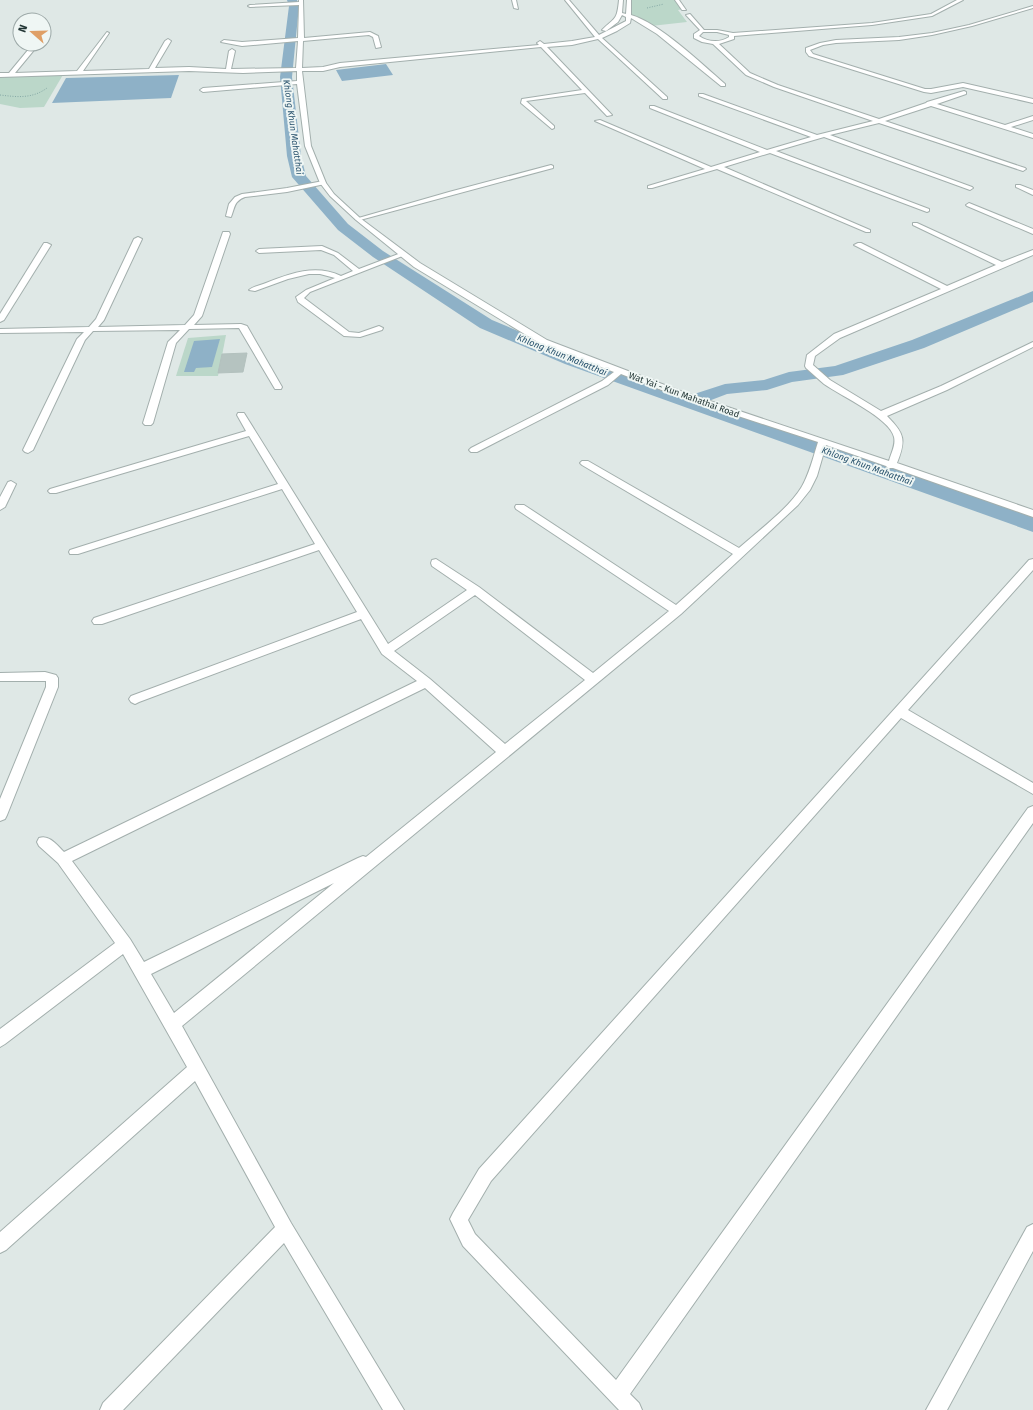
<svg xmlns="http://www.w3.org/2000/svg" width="1033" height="1410" viewBox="0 0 1033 1410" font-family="'Fira Sans',sans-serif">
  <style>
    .green { fill: #bbd7c9 }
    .water { fill: #8eb1c7 }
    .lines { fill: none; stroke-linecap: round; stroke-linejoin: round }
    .canal { fill: #8eb1c7; fill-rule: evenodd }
    .building { fill: #b5c3c0; stroke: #b3c1be }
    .lane-casing { stroke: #a3afad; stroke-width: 2 }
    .street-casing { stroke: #a3afad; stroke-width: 2 }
    .path { stroke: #84a8a5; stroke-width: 1; stroke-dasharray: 1 1.5; stroke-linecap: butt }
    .lane { fill: #fff; fill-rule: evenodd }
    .street { fill: #fff; fill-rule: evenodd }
    .labels { text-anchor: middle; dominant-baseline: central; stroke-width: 4; stroke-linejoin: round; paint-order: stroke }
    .far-water-label { font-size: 9px; font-style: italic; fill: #254f6a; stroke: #eff6f4 }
    .far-street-label { font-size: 9px; fill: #223635; stroke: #eff6f4 }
  </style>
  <rect width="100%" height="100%" fill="#dfe8e6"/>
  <g class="green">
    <polygon points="629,0 677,0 684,9 678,10 687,22 651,26 629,15"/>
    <polygon points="64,73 44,107 20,108 0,104 0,75"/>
    <polygon points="226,335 218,376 176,376 188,338"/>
  </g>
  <g class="water">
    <polygon points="386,64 393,75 342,81 336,70"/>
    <polygon points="179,75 171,98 52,103 66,78"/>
    <polygon points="220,339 212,367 196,368 194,372 184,372 194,341"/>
  </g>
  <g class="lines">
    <polygon class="canal" points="287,0 297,0 299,6 292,77 301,156 306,176 348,224 383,251 492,320 577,356 688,396 725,384 764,380 789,372 835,366 912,340 1033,291 1033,302 924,348 843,375 792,382 767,390 727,394 706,402 1033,517 1033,532 565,364 480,328 373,257 338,230 292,177 287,156 280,77 289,6"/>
  </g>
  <polygon class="building" points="247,353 243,372 218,373 222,354"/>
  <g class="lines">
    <g class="lane-casing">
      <g id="lane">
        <polygon points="512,0 516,0 518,9 514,8"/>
        <polygon points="1033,6 1033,8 972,26 932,35 899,40 836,43 823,45 810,50 813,54 925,89 931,89 963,83 1033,99 1033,103 963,87 931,93 924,92 809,56 806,52 806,48 820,43 836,40 899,37 932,33 969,25"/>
        <polygon points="551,165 553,166 553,168 360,220 355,219 449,192"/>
        <path d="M323,181L326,183L325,184L287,192L245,197C234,201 235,207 231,217L226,216L229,204L235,197L242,194L287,188Z"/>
        <path d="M322,246L338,253L359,269L401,253H405V255L310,292L304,298L349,332L359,333L379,326L383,328L382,330L360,337L344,336L298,302L296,297L306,290L335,278L320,274H309L288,279L255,291L249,290C254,286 261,285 266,283C291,273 316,264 341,276L353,271L334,255L321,250L259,253L256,251L259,249Z"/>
      </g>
    </g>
    <g class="street-casing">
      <g id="street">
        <path d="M299,0H303L304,38L370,32L378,36L381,47L376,48L373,37L369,35L303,41L302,68L323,67L340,63L539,45L537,43L540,41L544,44L572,41L595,37L565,0H569L599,35L626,21V17L622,15L618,22L606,31L602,30C615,17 617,21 619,0H623L622,13L626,14L627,0H631V15C659,23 702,64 725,84V86H721L657,34L631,18L630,23L617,31L602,38L667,97V99H663L598,39L572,45L547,47L612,115L607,116L585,93L526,101L554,126V128L552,129L521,103L522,99L582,90L541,47L340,67L323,71H302L311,146L326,183L334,194L360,218L420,263L547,340L683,392L889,461C891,453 896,445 894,437C890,418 841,396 824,384C818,379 812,373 806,368L805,366L807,355L834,334L941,289L854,245L858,243H861L947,286L996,265L913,225V223H917L1002,262L1033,250V255L840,338L815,356L813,365L830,380L881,411L941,386L1033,342V347L947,390L887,416C905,434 906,440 897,463L1033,510V517L893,468H888L886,466L826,445L817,476L810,490L798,505L681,614L182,1026L291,1223L404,1410H383L284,1243L123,1410H100L103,1403L275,1227L195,1081L6,1250L0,1253V1232L187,1067L123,954L5,1044L0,1047V1029L115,943L58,863L39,846L37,842L39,838C49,834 57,845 64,852L417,681L382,654L361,619L139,702L135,704L131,702L129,699L131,696L357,612L319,550L102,624H94L92,621L94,618L315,544L282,489L78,554H70L69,552L70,550L278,484L249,436L56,493H50L48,491L50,489L246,431L237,415L238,413H244L388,644L467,590L432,566L431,563L432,560L436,559L479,587L593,673L669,611L516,509L515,507L516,505H524L676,605L733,554L582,465L580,463L582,461H588L739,548C757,532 789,508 801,488C809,475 813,458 818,442L677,396L621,374L608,385L477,452H471L469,450L471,448L602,381L614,372L541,344L414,267L356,220L330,196L320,183L305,146L297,84L203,92L200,90L203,88L297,81V71L243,73L189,71L0,77V73H9L33,44H39L15,73L77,71L107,32L109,33L83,71L149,69L165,41L168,39L171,41L155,68L189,67L226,69L229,51L232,49L235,51L231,69L296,68L298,41L242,46L221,42L224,40L242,42L298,38L299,5L250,7L248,6L250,5L299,2ZM475,595L585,680L505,744L430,679L394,651ZM425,688L496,752L366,857L363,856L358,858L144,962L130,939L72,861ZM334,883L174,1013L151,974Z"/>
        <polygon points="675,0 679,0 686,10 682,10"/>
        <path d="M957,0H963L932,16L872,25L734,36V39L719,44L750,73L778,85L879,119L926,103L927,102L964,91L966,92V94L937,104L1005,125L1033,116V120L1011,127L1033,134V138L931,106L885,121L1025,168L1026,169L1023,171L879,123L830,135L972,187L973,188L970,190L824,137L776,151L929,209V211L927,212L770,153L724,167L870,230V232H866L717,169L652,188H648V186L705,169L595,121L600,120L711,167L760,152L650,108V106H654L767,150L811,137L699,96V94H703L817,135L873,121L774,87L746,75L713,44L702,42L694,38V34L700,30L686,15L690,14L704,30H717L733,33L872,23L931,14ZM703,32H717L729,35V37C720,43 708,42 699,36Z"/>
        <polygon points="44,33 47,34 44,37"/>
        <polygon points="1016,185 1020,185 1033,190 1033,195 1016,187"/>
        <polygon points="969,203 1033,229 1033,234 967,206 966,205"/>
        <polygon points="223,232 229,232 230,234 202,316 194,325 241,324 247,326 282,387 281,389 275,389 239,328 189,329 176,343 153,423 151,425 145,425 143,423 168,342 180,330 93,331 85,340 33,450 28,453 25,452 23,450 77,339 84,332 0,333 0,329 89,327 96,319 134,239 138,237 142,239 104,320 98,327 185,325 194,315"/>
        <polygon points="44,243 47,243 51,245 4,320 0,322 0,314"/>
        <polygon points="11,481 16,484 5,507 0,510 0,497 8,482"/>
        <polygon points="1033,559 1033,570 908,710 1033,783 1033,794 901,718 491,1181 468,1220 475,1234 616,1380 1028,808 1033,806 1033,823 630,1394 639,1403 642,1410 619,1410 463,1246 450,1219 453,1213 479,1169 1029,560"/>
        <polygon points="45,672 56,675 58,678 58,687 7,815 5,819 0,821 0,799 46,687 46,681 0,681 0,673"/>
        <polygon points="1033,1224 1033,1251 947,1410 926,1410 1027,1227"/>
      </g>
    </g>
    <g class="path">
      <polyline points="647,8 664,4"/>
      <path d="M0,95C17,97 32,99 47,88"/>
    </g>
    <use href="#lane" class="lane"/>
    <use href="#street" class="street"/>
  </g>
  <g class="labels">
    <g class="far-water-label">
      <text transform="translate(293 127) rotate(82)">Khlong Khun Mahatthai</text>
      <text transform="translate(562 355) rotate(22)">Khlong Khun Mahatthai</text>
      <text transform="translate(867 466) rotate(20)">Khlong Khun Mahatthai</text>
    </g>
    <g class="far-street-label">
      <text transform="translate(684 395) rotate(20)">Wat Yai - Kun Mahathai Road</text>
    </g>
  </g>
  <g transform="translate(32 32) rotate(290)"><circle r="19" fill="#eff6f4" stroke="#9da9a8"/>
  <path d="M0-3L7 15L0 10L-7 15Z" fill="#df9f66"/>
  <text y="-6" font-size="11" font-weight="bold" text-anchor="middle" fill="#223635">N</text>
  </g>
</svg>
